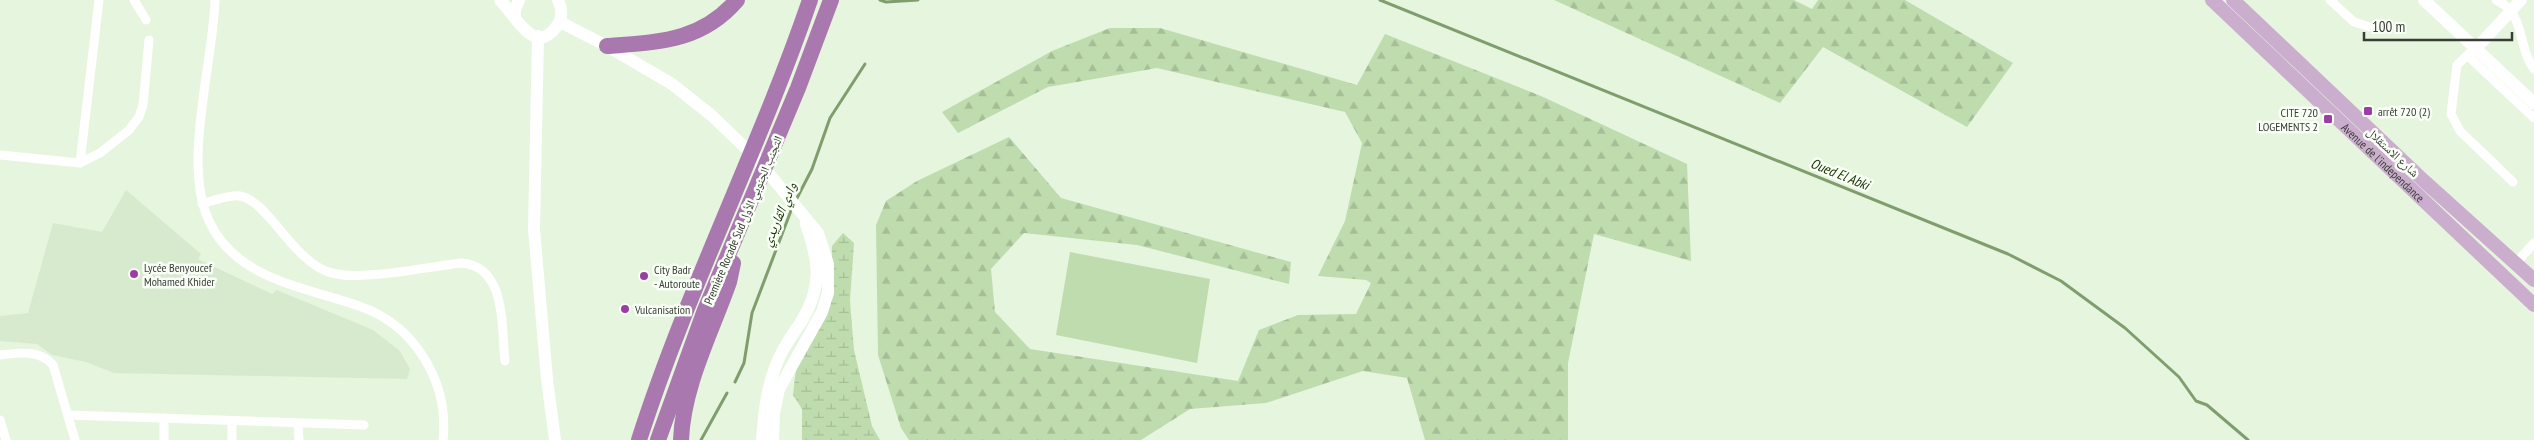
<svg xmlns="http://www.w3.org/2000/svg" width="2534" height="440" viewBox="0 0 2534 440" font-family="'PT Sans Narrow','Noto Naskh Arabic',sans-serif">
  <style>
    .built { fill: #d8eacd }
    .forest { fill: url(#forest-firs) }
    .wetland { fill: url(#wetland-marsh) }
    .pitch { fill: #bfdcae }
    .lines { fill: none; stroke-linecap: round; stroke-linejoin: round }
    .stream { stroke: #809e6d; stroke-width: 3 }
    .street { stroke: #fff; stroke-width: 9 }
    .secondary { stroke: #fff; stroke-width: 12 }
    .primary { stroke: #cbaece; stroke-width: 14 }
    .highway { stroke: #a978ae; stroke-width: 16 }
    .poi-dot { fill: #9b3da5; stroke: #f9fff6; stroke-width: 2 }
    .labels { text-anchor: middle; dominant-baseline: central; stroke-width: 5; stroke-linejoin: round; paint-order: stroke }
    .poi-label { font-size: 12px; fill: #383e35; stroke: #f9fff6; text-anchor: start }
    .street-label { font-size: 12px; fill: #383e35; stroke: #f9fff6 }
    .water-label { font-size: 14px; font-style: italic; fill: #183300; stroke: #f9fff6 }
  </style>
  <defs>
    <pattern id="forest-firs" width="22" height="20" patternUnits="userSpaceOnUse" patternTransform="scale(1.25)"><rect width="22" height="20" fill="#bfdcae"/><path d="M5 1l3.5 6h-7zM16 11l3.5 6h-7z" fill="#a5be96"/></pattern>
    <pattern id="wetland-marsh" width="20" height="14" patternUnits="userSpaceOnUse" patternTransform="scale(1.25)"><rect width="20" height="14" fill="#bfdcae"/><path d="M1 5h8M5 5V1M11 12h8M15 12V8" fill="none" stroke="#a5be96"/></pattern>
  </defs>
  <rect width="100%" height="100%" fill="#e6f5de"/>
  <polygon class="built" points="126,190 201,254 198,259 272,294 277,290 373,330 400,351 410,369 407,379 114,373 86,362 52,355 37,344 0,341 0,316 28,313 53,223 102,232"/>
  <g class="forest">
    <polygon points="1554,0 1794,0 1812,9 1818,0 1905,0 2013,63 1967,127 1823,47 1780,103"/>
    <polygon points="1110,28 1160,28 1357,85 1385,34 1541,96 1687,164 1691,261 1594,234 1568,363 1568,440 1425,440 1407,378 1363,371 1266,403 1190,409 1141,440 909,440 901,428 878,355 876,225 886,201 917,181 1009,137 1061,198 1291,262 1289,284 1137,245 1024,233 991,269 995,312 1030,349 1238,381 1259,330 1298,315 1356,314 1371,283 1366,280 1318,276 1345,221 1362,143 1345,112 1157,68 1048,87 958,133 942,112 1052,51"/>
  </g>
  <polygon class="wetland" points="843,233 854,243 850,301 854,350 872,426 880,440 802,440 802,409 793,395 796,369 831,286 832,246"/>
  <polygon class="pitch" points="1070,252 1210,279 1197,363 1056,335"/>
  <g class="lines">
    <g class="stream">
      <polyline points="880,0 886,2 918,0"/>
      <polyline points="1380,0 2008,254 2061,281 2125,328 2179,377 2196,401 2207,405 2248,440"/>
      <polyline points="796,200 812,169 830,118 865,64"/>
      <polyline points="735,382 744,363 752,313 792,208"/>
      <polyline points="701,440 727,393"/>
    </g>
    <g class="street">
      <polyline points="134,0 146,20"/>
      <path d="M215,0C213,65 182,163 209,221C236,280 306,287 359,306C415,325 449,382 443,440"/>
      <polyline points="2330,0 2354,22 2370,27"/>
      <path d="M2496,0C2526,13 2517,47 2534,69"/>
      <polyline points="2478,45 2457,65 2451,114 2460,131 2513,182"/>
      <polyline points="2468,56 2534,118"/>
      <polyline points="0,155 80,163 100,153 129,130 139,117 143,105 149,40"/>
      <polyline points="80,163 99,0"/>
      <path d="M202,204C212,201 230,194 240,196C269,201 294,264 332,273C363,281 427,267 461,263C507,266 501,327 505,361"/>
      <polyline points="2516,263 2534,243"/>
      <path d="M0,355C18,353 40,349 53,365L75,440"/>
      <polyline points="68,415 364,425"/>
      <polyline points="164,418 164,440"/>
      <polyline points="0,420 6,440"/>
      <polyline points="298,424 299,440"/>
      <polyline points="232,440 232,421"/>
    </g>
    <g class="secondary">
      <path d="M500,0C514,13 534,58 557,26C563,18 562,8 558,0"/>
      <polyline points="2424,0 2534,103"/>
      <polyline points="515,18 515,10 519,0"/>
      <polyline points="560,22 607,46 672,84 711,115 755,157 818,233 828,264 828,293 822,312 779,389 774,414 773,440"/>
      <polyline points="538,36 534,229 547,379 555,440"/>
      <polyline points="2482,42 2521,0"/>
      <path d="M762,440C764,411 767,385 779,358C785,345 793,334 801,322C823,287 819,261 806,224"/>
    </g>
    <g class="primary">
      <path id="s1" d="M2212,0L2534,305"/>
      <polyline points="2233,0 2424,181 2534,280"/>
    </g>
    <g class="highway">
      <path d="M607,46C658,42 701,42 737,0"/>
      <path d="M639,440C687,290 759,149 810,0"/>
      <polyline points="658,440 705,310 798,88 831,0"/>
      <path d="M681,440C683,386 711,333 729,282L733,263"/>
    </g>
  </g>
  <g class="poi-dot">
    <rect x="2363" y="106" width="10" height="10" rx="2.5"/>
    <rect x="2323" y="114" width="10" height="10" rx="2.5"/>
    <circle cx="134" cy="274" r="5"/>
    <circle cx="644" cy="276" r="5"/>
    <circle cx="625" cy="309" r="5"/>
  </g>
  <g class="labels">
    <g class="poi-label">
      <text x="2378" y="111">arrêt 720 (2)</text>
      <text x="2318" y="112" text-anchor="end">CITE 720<tspan x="2318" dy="14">LOGEMENTS 2</tspan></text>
      <text x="144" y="267">Lycée Benyoucef<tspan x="144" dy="14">Mohamed Khider</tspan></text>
      <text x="654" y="269">City Badr<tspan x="654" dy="14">- Autoroute</tspan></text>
      <text x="635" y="309">Vulcanisation</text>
    </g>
    <g class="street-label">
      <text transform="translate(2393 152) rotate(43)">شارع الاستقلال</text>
      <text stroke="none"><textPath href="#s1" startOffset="236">Avenue de l'independance</textPath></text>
      <text transform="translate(743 220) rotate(-67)">Première Rocade Sud التجنب الجنوبي الأول</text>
    </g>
    <g class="water-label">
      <text transform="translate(1840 174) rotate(22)">Oued El Abki</text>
      <text transform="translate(779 214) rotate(-67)">وادي القاريدي</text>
    </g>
  </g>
  <path d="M2364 32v8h148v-8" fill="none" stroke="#383e35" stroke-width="2.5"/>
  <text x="2372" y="32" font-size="15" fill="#383e35" stroke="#f9fff6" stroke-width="4" paint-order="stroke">100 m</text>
</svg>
